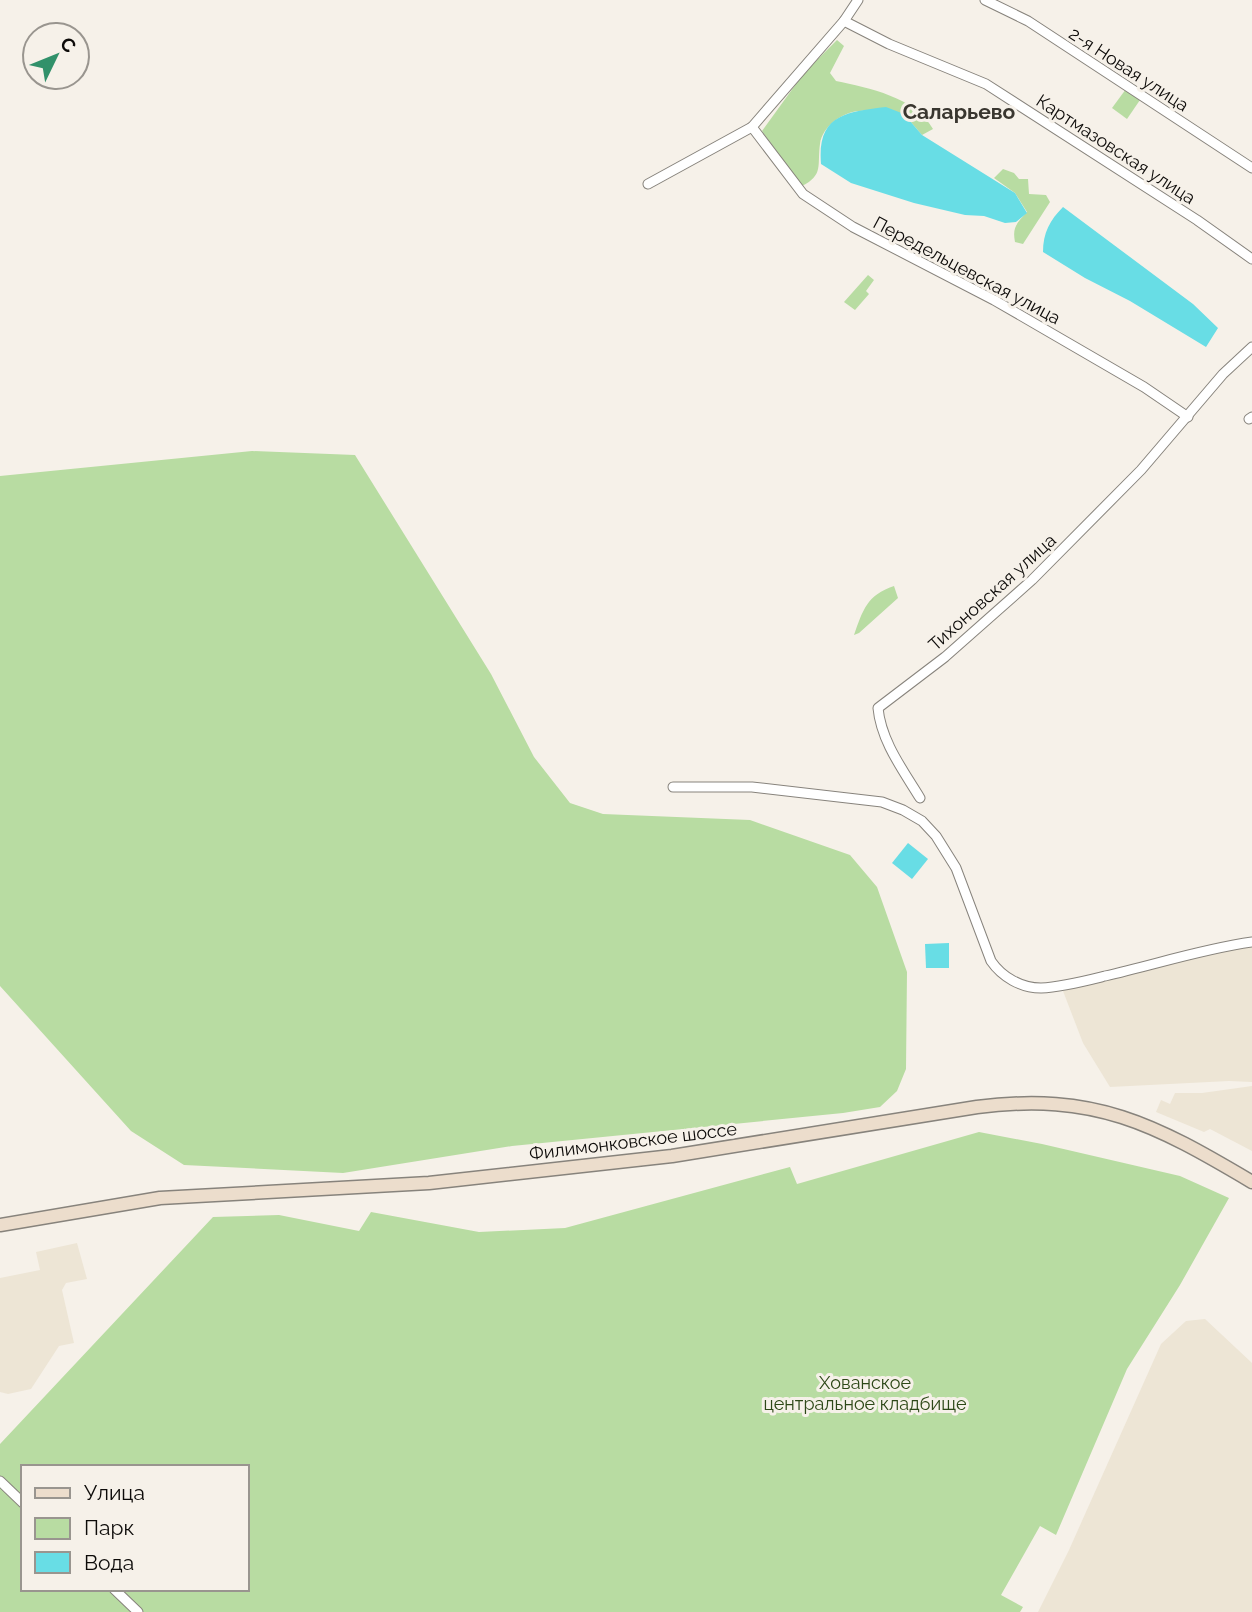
<svg xmlns="http://www.w3.org/2000/svg" width="1252" height="1612" viewBox="0 0 1252 1612" font-family="Raleway,sans-serif">
  <style>
    .built { fill: #ede5d5 }
    .green { fill: #b8dca2; fill-rule: evenodd }
    .water { fill: #68dde5 }
    .lines { fill: none; stroke-linecap: round; stroke-linejoin: round }
    .minor-casing { stroke: #87837c; stroke-width: 11 }
    .secondary-casing { stroke: #87837c; stroke-width: 15 }
    .minor { stroke: #fff; stroke-width: 9 }
    .secondary { stroke: #ecddcc; stroke-width: 12 }
    .labels { text-anchor: middle; dominant-baseline: central; stroke-width: 6; stroke-linejoin: round; paint-order: stroke }
    .street-label { font-size: 18px; fill: #0d0b09; stroke: #f6f1e9 }
    .park-label { font-size: 18px; fill: #2d4817; stroke: #f6f1e9 }
    .quarter-label { font-size: 21px; font-weight: bold; fill: #39362f; stroke: #f6f1e9 }
  </style>
  <rect width="100%" height="100%" fill="#f6f1e9"/>
  <g class="built">
    <polygon points="1252,947 1252,1082 1229,1081 1110,1087 1083,1043 1063,991 1216,952"/>
    <polygon points="1252,1086 1252,1151 1210,1129 1204,1132 1156,1112 1161,1100 1170,1104 1175,1093 1202,1093"/>
    <polygon points="77,1243 87,1279 66,1283 62,1290 74,1343 59,1346 31,1389 8,1394 0,1392 0,1278 40,1270 36,1252"/>
    <polygon points="1205,1319 1252,1363 1252,1612 1038,1612 1069,1550 1161,1344 1186,1321"/>
  </g>
  <g class="green">
    <path d="M837,40L844,46L830,73L836,81C869,88 915,97 933,129L922,135L904,114C890,113 874,110 859,111C842,112 822,127 820,144C817,165 824,175 802,186L762,131L804,73Z"/>
    <polygon points="1126,89 1140,100 1127,119 1112,108"/>
    <path d="M1003,169L1014,173L1019,179H1028L1029,194L1046,195L1050,202L1023,244L1015,242C1012,227 1017,223 1027,212L1015,193L994,178Z"/>
    <polygon points="868,275 874,280 866,291 869,294 855,310 844,302"/>
    <polygon points="252,451 355,455 491,674 534,757 570,803 603,814 750,820 850,855 877,887 907,972 906,1069 897,1091 880,1107 843,1113 512,1146 343,1173 184,1165 131,1131 0,986 0,476"/>
    <path d="M894,586L898,598L859,633L854,635C863,610 867,595 894,586Z"/>
    <path d="M979,1132L1042,1144L1180,1176L1229,1198L1180,1285L1127,1369L1056,1535L1040,1526L1001,1595L1023,1607L1020,1612H0V1444L213,1217L279,1215L359,1231L371,1212L479,1232L565,1228L790,1167L797,1184ZM23,1467H247V1589H23Z"/>
  </g>
  <g class="water">
    <path d="M886,107L904,114L922,135L1015,193L1027,213L1016,222L1005,223L984,216L965,215L914,203L851,183L821,164C817,115 845,112 886,107Z"/>
    <path d="M1063,207L1193,304L1218,328L1206,347L1130,301L1085,278L1043,252C1043,233 1050,220 1063,207Z"/>
    <polygon points="908,843 928,859 912,879 892,863"/>
    <polygon points="949,943 949,968 926,968 925,944"/>
  </g>
  <g class="lines">
    <g class="minor-casing">
      <g id="minor">
        <polyline points="985,0 1028,21 1252,168"/>
        <polyline points="844,21 889,44 986,84 1197,220 1252,259"/>
        <polyline points="752,127 803,194 853,227 994,300 1144,387 1188,417"/>
        <polyline points="648,184 752,127 844,21 858,0"/>
        <polyline points="1249,419 1252,417"/>
        <path d="M673,787H752L882,802L903,810L922,821L936,836L956,868L991,961C1002,977 1021,988 1041,988C1062,987 1085,981 1105,976C1154,965 1202,949 1252,942"/>
        <path d="M920,798C903,770 881,741 878,708L945,657L1032,580L1141,470L1223,374L1252,347"/>
        <polyline points="0,1481 23,1503"/>
        <polyline points="114,1589 138,1612"/>
      </g>
    </g>
    <g class="secondary-casing">
      <path id="secondary" d="M0,1225L160,1198L429,1183L672,1156L977,1107C1095,1092 1154,1124 1252,1182"/>
    </g>
    <use href="#minor" class="minor"/>
    <use href="#secondary" class="secondary"/>
  </g>
  <g class="labels">
    <g class="street-label">
      <text transform="translate(1129 69) rotate(33)">2-я Новая улица</text>
      <text transform="translate(1116 149) rotate(33)">Картмазовская улица</text>
      <text transform="translate(967 270) rotate(28)">Передельцевская улица</text>
      <text transform="translate(992 592) rotate(-42)">Тихоновская улица</text>
      <text transform="translate(633 1141) rotate(-7)">Филимонковское шоссе</text>
    </g>
    <g class="park-label">
      <text x="865" y="1382">Хованское<tspan x="865" dy="21">центральное кладбище</tspan></text>
    </g>
    <g class="quarter-label">
      <text x="959" y="111">Саларьево</text>
    </g>
  </g>
  <rect x="21" y="1465" width="228" height="126" fill="#f6f1e9" stroke="#99958f" stroke-width="2"/>
  <rect x="35" y="1488" width="35" height="10" fill="#ecddcc" stroke="#99958f" stroke-width="2"/>
  <text x="84" y="1500" font-size="21" fill="#0d0b09">Улица</text>
  <rect x="35" y="1518" width="35" height="21" fill="#b8dca2" stroke="#99958f" stroke-width="2"/>
  <text x="84" y="1535" font-size="21" fill="#0d0b09">Парк</text>
  <rect x="35" y="1552" width="35" height="21" fill="#68dde5" stroke="#99958f" stroke-width="2"/>
  <text x="84" y="1570" font-size="21" fill="#0d0b09">Вода</text>
  <g transform="translate(56 56) rotate(47)"><circle r="33" fill="#f6f1e9" stroke="#99958f" stroke-width="2"/>
  <path d="M0-5L12 26L0 18L-12 26Z" fill="#31916a"/>
  <text y="-10" font-size="19" font-weight="bold" text-anchor="middle" fill="#0d0b09">С</text>
  </g>
</svg>
